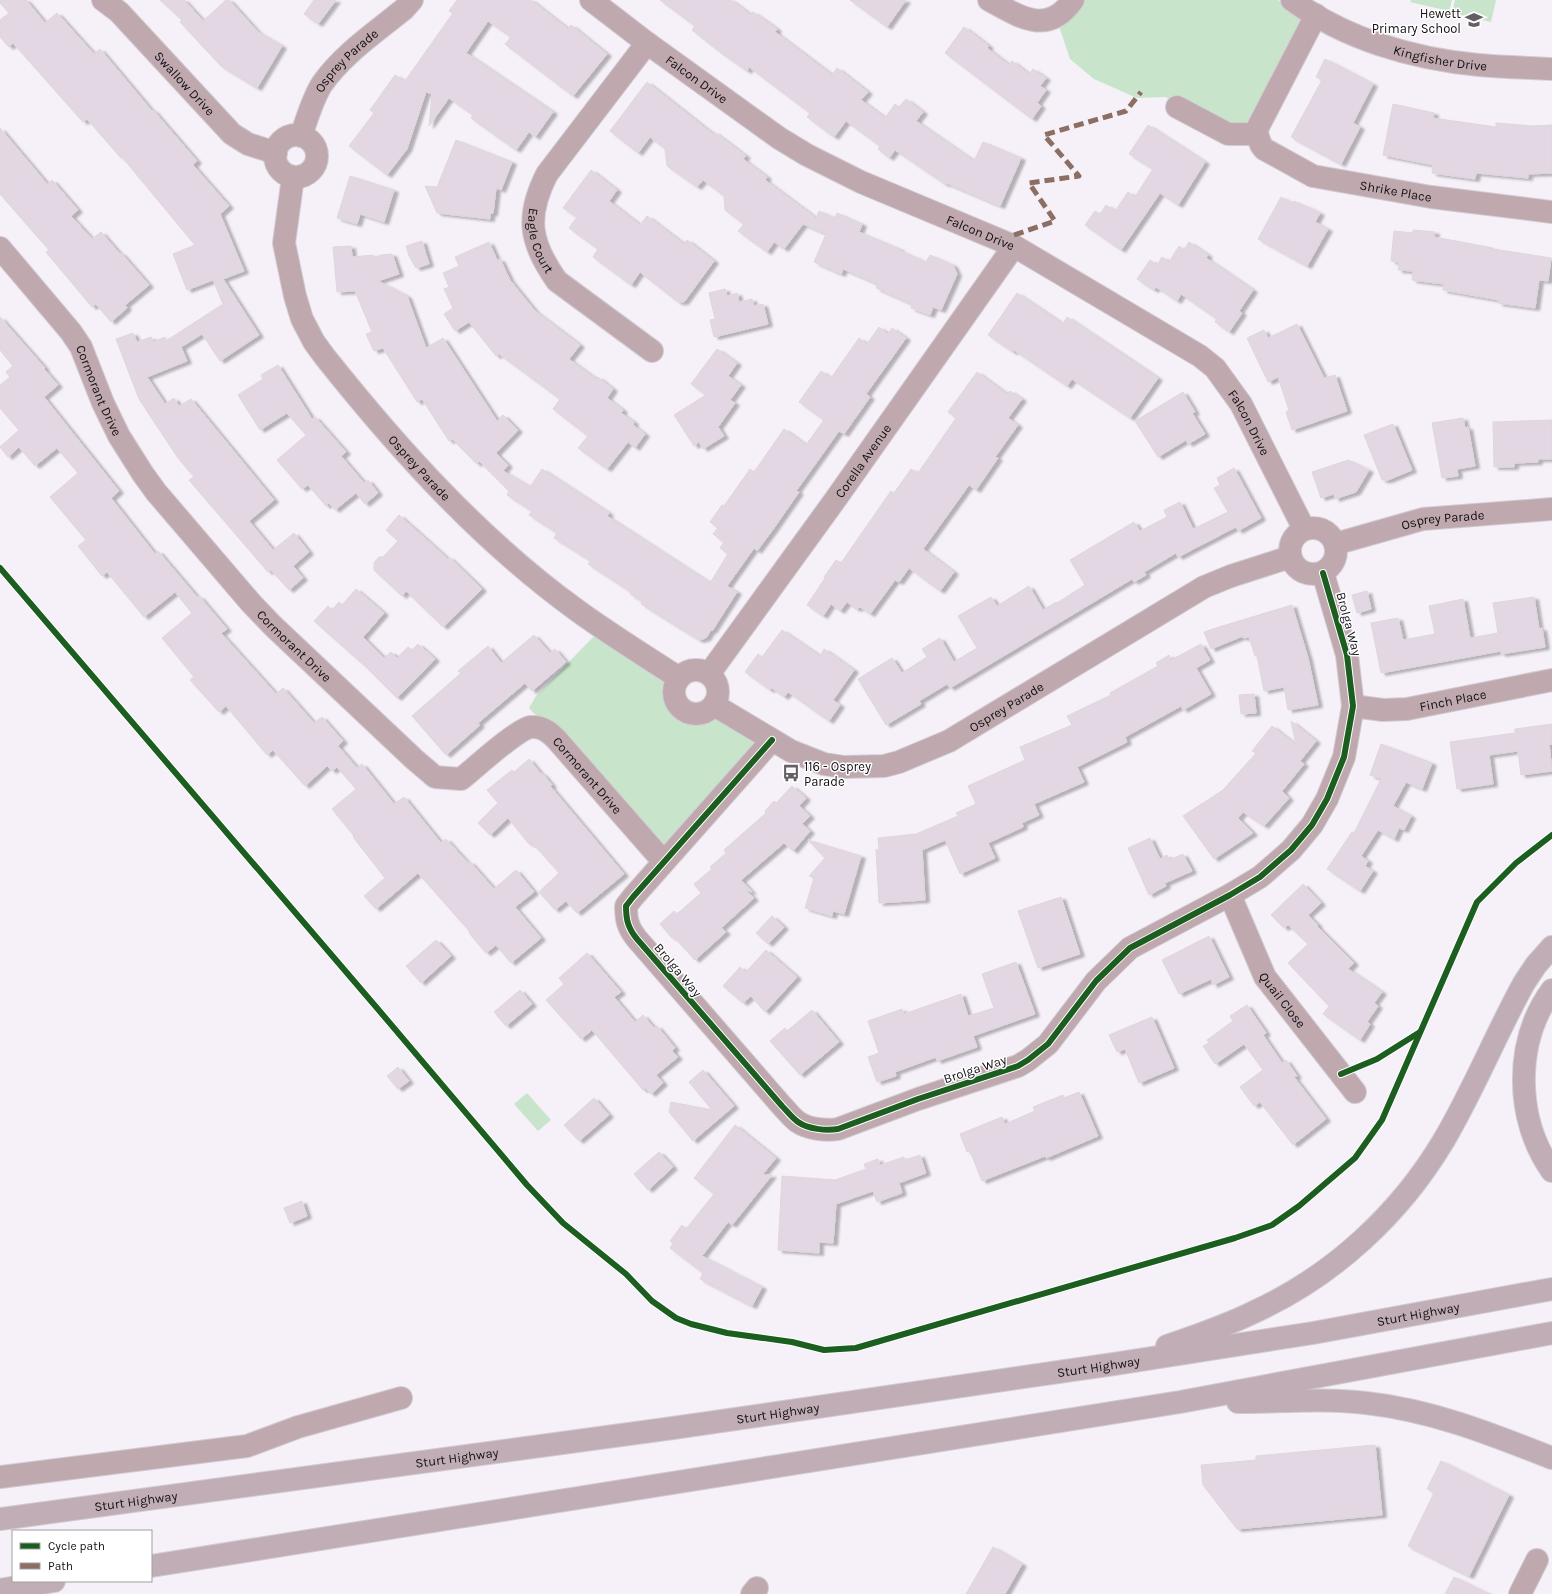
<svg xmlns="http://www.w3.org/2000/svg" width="1552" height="1594" viewBox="0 0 1552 1594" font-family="Karla,sans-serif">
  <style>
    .green { fill: #c8e5cb }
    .building { fill: #e2d7e3; stroke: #ddd7dd; filter: url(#shadow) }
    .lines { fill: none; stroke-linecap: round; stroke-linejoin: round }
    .minor-casing { stroke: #d1cdd3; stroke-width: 24 }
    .highway-casing { stroke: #d1cdd3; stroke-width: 24 }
    .minor { stroke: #bfa9ae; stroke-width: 22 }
    .highway { stroke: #c0adb5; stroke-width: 22 }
    .quiet { stroke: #8d6e63; stroke-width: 5; stroke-dasharray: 10 5; stroke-linecap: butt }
    .cycleway-casing { stroke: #fff; stroke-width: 8 }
    .cycleway { stroke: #1b5e20; stroke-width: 6 }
    .labels { text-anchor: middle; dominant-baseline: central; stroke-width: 3; stroke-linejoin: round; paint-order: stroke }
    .poi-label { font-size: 13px; fill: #131014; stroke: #fff; text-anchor: end }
    .street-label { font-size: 13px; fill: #131014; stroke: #fff }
  </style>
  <defs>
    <filter id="shadow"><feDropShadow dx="4.5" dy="2.5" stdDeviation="1" flood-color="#0004"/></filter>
  </defs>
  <rect width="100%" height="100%" fill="#f6f0f8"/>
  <g class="green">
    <polygon points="1079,0 1278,0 1304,19 1252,130 1239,129 1165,97 1137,98 1094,79 1070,59 1059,26"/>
    <polygon points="1411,0 1452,0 1449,11 1410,2"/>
    <polygon points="1455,0 1496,0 1491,22 1452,13"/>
    <polygon points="598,632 669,681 670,702 679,714 693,719 713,714 757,742 666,848 656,843 529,708 536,696"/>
    <polygon points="527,1093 551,1120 538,1131 514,1104"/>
  </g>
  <g class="building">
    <polygon points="0,0 26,0 45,23 57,13 94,54 100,49 152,111 153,110 197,161 193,165 229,206 220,214 244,271 223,279 259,335 220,361 202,334 181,347 187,361 147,377 165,404 174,398 179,406 191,399 274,500 249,521 273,550 294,533 309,552 293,566 303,578 289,590 271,570 268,572 189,480 194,477 178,458 139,399 116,339 133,333 137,342 151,337 153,342 165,337 166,341 223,304 213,280 187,290 173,254 195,245 122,157 121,158 87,119 83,122 13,43 9,47 0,37 0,20 9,13 0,3"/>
    <polygon points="160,0 184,0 203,21 226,0 229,0 258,32 282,46 257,88 221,66 180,22 182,20"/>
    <polygon points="314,0 336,0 318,24 304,14"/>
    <polygon points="457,0 531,0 568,29 571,25 607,54 573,96 505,44 511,37 488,21 466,53 553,112 535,137 529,132 516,150 471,118 473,115 449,98 429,126 432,94 426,92 407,149 387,175 349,146 374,113 370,110 395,75 405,81 453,13 449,11"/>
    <polygon points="660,0 731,0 751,15 753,12 777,29 775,32 832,75 837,68 868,92 861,100 885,118 895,104 899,107 906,99 923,112 916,121 974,161 983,142 1021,158 1000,206 946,183 945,184 895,150 889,158 878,149 880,146 846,121 834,137 807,117 810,113 749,67 747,71 720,52 692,30 695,26"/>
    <polygon points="850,0 906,0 887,27"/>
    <polygon points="964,27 989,46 987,48 1009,65 1012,61 1029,74 1033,69 1046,78 1040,86 1046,90 1037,103 1041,106 1032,119 945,53"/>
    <polygon points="1325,59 1373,84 1353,123 1360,127 1341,164 1291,137 1322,80 1316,77"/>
    <polygon points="647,82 713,134 714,132 746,156 743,159 767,177 765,180 816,218 819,211 835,218 837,213 862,224 859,232 900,249 899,250 926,262 930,255 953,265 957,274 941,310 933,307 930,315 911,308 912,304 876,288 878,284 843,269 841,274 814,262 826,234 803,224 784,249 774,242 767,252 738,231 744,224 725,210 724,196 703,180 697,187 667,166 665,149 650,137 638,153 610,131"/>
    <polygon points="1393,104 1434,113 1433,118 1496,127 1496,123 1532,126 1552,125 1552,173 1528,174 1528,178 1476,173 1475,179 1432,173 1433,165 1383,155"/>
    <polygon points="1148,125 1205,162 1178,205 1160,193 1121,250 1085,225 1095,211 1100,214 1106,205 1115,211 1128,192 1135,197 1153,169 1129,154"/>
    <polygon points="0,128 48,185 52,180 78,210 71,216 92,239 101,232 120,254 121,253 149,285 125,305 127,308 111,322 96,304 92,307 46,252 49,250 0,194"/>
    <polygon points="456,140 512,162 501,190 496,188 493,213 490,214 490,219 437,213 425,186 437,187"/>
    <polygon points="591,170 617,190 609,201 640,225 647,216 684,244 687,240 714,261 684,302 678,302 640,272 631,285 593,257 598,249 569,228 577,217 563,208"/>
    <polygon points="350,176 394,190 384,222 360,214 357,224 337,218"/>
    <polygon points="1281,197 1292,203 1294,201 1303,206 1304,205 1320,213 1315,222 1328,229 1307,266 1258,239"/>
    <polygon points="1413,230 1435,232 1434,237 1493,248 1493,249 1551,258 1548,281 1539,280 1535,308 1498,303 1499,300 1443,290 1444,284 1412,280 1413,271 1398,270 1399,262 1391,261 1394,231 1413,233"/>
    <polygon points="422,241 429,264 416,268 409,256 406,246"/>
    <polygon points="489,242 497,260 500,259 510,280 535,311 580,345 569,359 596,379 598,377 613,389 607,398 623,410 621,413 634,422 633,425 645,434 635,448 628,442 607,469 578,448 588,436 553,409 560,399 499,354 496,356 469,322 455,331 444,314 453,308 444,289 449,287 443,273 459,266 455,257"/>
    <polygon points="1189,242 1208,255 1206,258 1253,290 1239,311 1242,313 1229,332 1215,322 1217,319 1181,294 1177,301 1156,287 1154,290 1137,279 1150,260 1157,265 1162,257 1169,262 1179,246 1184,250"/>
    <polygon points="351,246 352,257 373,255 372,258 381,255 392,254 399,274 378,281 407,296 426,348 443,338 497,421 503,415 518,430 496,453 508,465 503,471 530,487 542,469 609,513 607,516 710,583 728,554 720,548 724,542 713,534 718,528 710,522 722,505 724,506 750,469 754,472 784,429 806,445 824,420 799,402 821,371 831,378 859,338 867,344 879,327 888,334 892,328 906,338 866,394 870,397 844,434 839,431 796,491 799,492 774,528 757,551 754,548 727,586 737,592 712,631 711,630 706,638 699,640 641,604 643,602 630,594 631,592 588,564 591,561 554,538 557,533 529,515 532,511 507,495 509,491 479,461 477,464 452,439 449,441 422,399 417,402 383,348 374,351 366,334 372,332 355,291 337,292 333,247"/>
    <polygon points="725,289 727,296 737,293 739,302 752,299 754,306 763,304 768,324 714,337 710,320 715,319 709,293"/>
    <polygon points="1017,293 1063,324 1067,317 1158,378 1130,418 1072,379 1067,386 1014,350 1013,352 988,335"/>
    <polygon points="0,317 45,368 44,369 58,385 44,397 119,491 111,498 155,554 158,551 198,598 199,596 227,629 221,633 276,694 283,688 314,723 322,717 343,741 338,746 357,768 362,764 394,804 404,797 441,843 446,839 468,863 470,862 494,889 516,870 534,892 515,907 541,938 511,963 496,945 486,953 469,933 470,932 418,873 376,909 364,896 385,878 353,837 354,836 332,809 356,789 337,767 332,771 327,766 305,786 273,750 267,755 226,706 219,712 190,680 194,677 162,638 192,613 175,592 144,617 107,572 102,576 78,546 86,540 50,497 78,473 57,448 35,466 19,447 8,457 0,447 19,430 0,408 0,385 10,377 6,372 13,366 0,350"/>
    <polygon points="1297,324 1324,378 1335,375 1347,411 1292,430 1286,412 1289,410 1278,377 1268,382 1247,338 1264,330 1268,338"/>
    <polygon points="717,349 737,363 728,376 741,385 730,400 735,403 718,427 724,436 703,449 699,442 694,446 674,415 706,395 691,384"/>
    <polygon points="278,365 312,419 315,417 346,452 341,456 364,483 368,480 378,493 365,504 356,493 335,510 329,503 326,506 308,485 302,489 277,460 306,435 287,413 260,430 238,395 263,379 261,375"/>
    <polygon points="977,372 1007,394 1010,391 1022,399 1008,418 1018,425 995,457 998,458 976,490 969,485 923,549 954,572 940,591 909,568 899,582 895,580 870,614 860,607 856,609 847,602 840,611 831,604 823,616 807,605 825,578 824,577 836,560 841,563 891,491 894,493 911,469 918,473 956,418 948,412"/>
    <polygon points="1183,392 1195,412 1192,413 1205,434 1188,444 1186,440 1158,457 1135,421"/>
    <polygon points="1463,418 1465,428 1468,427 1475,466 1457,469 1458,476 1442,478 1432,423"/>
    <polygon points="1552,420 1552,459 1538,459 1538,462 1514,463 1514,467 1494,467 1493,422"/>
    <polygon points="1393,424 1412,470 1388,480 1382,480 1364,435"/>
    <polygon points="1348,460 1369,470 1356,492 1335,499 1334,494 1321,498 1312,472"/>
    <polygon points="1234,468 1261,518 1238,531 1236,527 1178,557 1176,553 1144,572 1146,575 1134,582 1132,579 950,688 947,684 919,701 921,704 886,725 858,679 892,658 902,673 927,657 922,649 940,638 954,662 977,648 958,616 991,597 997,606 1029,586 1043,610 1056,602 1057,603 1085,585 1070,560 1134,522 1140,531 1167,517 1164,510 1180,502 1193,529 1228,512 1214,488 1220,485 1217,478"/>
    <polygon points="399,515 448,559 449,557 482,589 443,627 406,591 402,596 374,570 374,563 379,557 383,557 398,541 386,530"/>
    <polygon points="356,589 384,613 363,637 384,658 391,652 397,658 408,647 412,650 418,644 435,659 397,698 366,667 314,621 328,606 332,610 339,602 342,605"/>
    <polygon points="1367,591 1371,609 1357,613 1352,595"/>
    <polygon points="1534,597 1539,629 1542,628 1545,647 1501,654 1501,651 1381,673 1371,623 1398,618 1403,640 1435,634 1429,606 1463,599 1470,638 1498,633 1493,603"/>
    <polygon points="1292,605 1308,658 1318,705 1288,710 1284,687 1264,691 1257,656 1255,656 1249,637 1243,638 1243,636 1211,649 1204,632 1219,627"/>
    <polygon points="782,630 820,656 824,649 854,670 833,700 840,705 829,721 788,692 784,697 772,688 770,690 745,672 758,654 762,657"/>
    <polygon points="534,635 550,653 555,649 566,662 532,691 525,683 478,723 480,725 446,755 412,716 461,673 458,671 488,646 501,663"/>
    <polygon points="1201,644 1210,660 1196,668 1211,694 1183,710 1181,706 1125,737 1127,742 1077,767 1084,782 1034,804 1039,815 1022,823 1023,827 988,843 995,858 960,874 945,840 922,850 925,900 879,903 876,850 879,849 878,838 916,834 958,816 956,813 976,804 968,786 1025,760 1020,747 1072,725 1067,716 1111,695 1110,693 1158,666 1156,663 1169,655 1171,660"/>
    <polygon points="1254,694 1256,713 1241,714 1239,695"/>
    <polygon points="1291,721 1316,741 1300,761 1304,764 1282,791 1289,798 1264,826 1243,812 1238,818 1253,833 1214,859 1183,816 1223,790 1256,753 1252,751 1272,726 1296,745"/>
    <polygon points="1552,724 1552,744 1549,744 1552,771 1521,775 1518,751 1489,755 1493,784 1457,789 1450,742 1515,733 1515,729"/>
    <polygon points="1381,744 1432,763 1422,789 1406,782 1393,806 1411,816 1404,830 1399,828 1394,839 1378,830 1361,856 1368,861 1365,866 1373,871 1360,891 1327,869 1352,832 1354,833 1381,779 1370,775"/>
    <polygon points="529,759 541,774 542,773 552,785 550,786 624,874 577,913 566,901 555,910 539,892 559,873 536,847 535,848 531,842 529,844 508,818 490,835 478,823 498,803 487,790 512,770 514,772"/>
    <polygon points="792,786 806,798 799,806 810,816 802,824 810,831 793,851 784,843 741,880 752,892 745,890 754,898 721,928 726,932 695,960 674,937 672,938 660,924 674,911 677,914 701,893 694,884 712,869 710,867 726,853 724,850 766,813 765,811 774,801 776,803"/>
    <polygon points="1150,838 1160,859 1167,855 1169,860 1183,854 1192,871 1165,883 1166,886 1149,895 1128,848"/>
    <polygon points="808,840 861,856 844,914 833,911 832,916 805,908 814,878 809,876 825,858"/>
    <polygon points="1303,884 1321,903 1308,915 1318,925 1317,926 1354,963 1348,969 1382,992 1374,1003 1378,1006 1367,1022 1370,1024 1360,1040 1323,1014 1329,1006 1288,963 1308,944 1288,925 1284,928 1271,915"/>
    <polygon points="1061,897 1080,954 1038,968 1018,911"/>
    <polygon points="772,916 784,927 768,944 756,933"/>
    <polygon points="1209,936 1229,977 1213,985 1211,979 1179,994 1162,960"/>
    <polygon points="436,940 451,956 421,983 406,966"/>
    <polygon points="766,950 797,977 765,1012 751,996 743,1003 723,986 740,967 746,972"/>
    <polygon points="587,953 621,992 614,997 635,1022 643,1015 654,1028 657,1026 675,1048 672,1051 678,1057 656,1075 663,1083 651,1094 645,1088 643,1090 592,1030 581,1039 546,1000 564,984 559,978"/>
    <polygon points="1016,962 1035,1014 973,1036 977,1047 937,1061 936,1057 895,1072 896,1076 877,1082 868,1057 879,1053 868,1021 902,1009 904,1014 961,994 968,1016 994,1008 982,974"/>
    <polygon points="520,990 532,1004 506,1026 494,1012"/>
    <polygon points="1247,1005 1266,1033 1263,1035 1282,1063 1286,1060 1297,1076 1294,1077 1326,1119 1293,1145 1260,1102 1254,1106 1240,1087 1263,1070 1244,1044 1215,1064 1203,1046 1209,1043 1207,1040 1233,1021 1230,1016"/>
    <polygon points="812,1010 839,1042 800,1075 770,1041 785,1028 787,1031"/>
    <polygon points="1152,1017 1174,1068 1139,1083 1125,1049 1117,1052 1109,1035"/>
    <polygon points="398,1067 409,1081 398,1089 387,1076"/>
    <polygon points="703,1070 734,1106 693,1141 669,1112 671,1102 712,1110 689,1082"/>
    <polygon points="1079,1092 1098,1136 1046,1158 1045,1156 982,1181 970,1151 967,1152 960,1134 1002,1117 1005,1124 1035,1111 1033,1107 1063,1095 1064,1098"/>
    <polygon points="594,1098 609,1115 579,1141 564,1125"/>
    <polygon points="735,1125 776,1158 762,1175 772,1175 732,1225 728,1222 702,1256 762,1287 752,1306 700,1279 703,1273 670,1248 673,1243 670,1241 682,1225 686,1229 714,1194 694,1178"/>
    <polygon points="659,1152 673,1167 648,1190 634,1174"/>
    <polygon points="920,1155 926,1173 899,1183 902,1193 877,1202 873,1191 836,1204 833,1243 819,1242 819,1253 778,1250 782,1176 835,1180 866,1169 864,1164 878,1159 880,1165 904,1157 905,1160"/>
    <polygon points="302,1201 307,1216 290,1223 284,1208"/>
    <polygon points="1375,1445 1382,1515 1237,1529 1203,1485 1201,1465 1256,1460 1256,1456"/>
    <polygon points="1441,1461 1509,1495 1469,1576 1408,1546 1434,1493 1427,1489"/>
    <polygon points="993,1547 1022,1564 1005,1594 966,1594"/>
    <polygon points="1454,1577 1489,1594 1445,1594"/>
  </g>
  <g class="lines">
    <g class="minor-casing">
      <g id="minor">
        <path id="s1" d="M103,0L119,12L232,134L248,144L276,153"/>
        <path id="s2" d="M591,0L647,43L779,138L807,155L861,182L1014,246L1200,356L1215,368L1241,404L1304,529"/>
        <path d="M989,0C1019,16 1047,37 1073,0"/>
        <path id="s3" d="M1292,0C1345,39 1413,59 1479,65C1503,67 1528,68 1552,69"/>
        <path id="s4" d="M1316,15L1258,127L1257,134L1261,145L1264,149L1313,176L1431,197L1552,212"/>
        <path id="s5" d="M647,43L547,174C525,217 530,243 557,281L652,351"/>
        <polyline points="1177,107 1228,134 1257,134"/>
        <circle cx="296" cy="156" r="21"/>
        <path id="s6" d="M301,136C307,119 312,100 322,84C343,54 376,32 404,9L412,0"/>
        <path id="s7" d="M293,177L284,243L295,296L302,319L314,342L325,357C399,450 481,541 578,611C611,635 645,656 679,678"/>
        <path id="s8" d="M0,248L71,332L81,347L103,403L119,436L143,474L156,492L251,603L273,626L414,759L435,777L461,779C475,768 517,729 531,727C542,726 550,732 557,740L663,861"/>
        <circle cx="1313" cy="551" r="23"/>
        <path id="s9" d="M1335,544L1423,519L1552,509"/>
        <circle cx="696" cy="692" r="22"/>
        <path id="s10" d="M709,674L835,500L1014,246"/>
        <path id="s11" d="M714,705L791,751L824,764L844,767L884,766L899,762L949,741L1204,587L1231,576L1290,557"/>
        <path id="s12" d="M1353,706L1383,710L1407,709L1552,680"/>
        <path d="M772,740L633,897L626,906C626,920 628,928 637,939L782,1106C787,1111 792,1118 798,1122C808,1129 826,1131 838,1129L918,1099L1018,1066L1028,1060L1048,1044L1096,981L1130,948L1230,895L1260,877L1291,850L1312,825L1327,799L1344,757L1353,706L1347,655L1323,573"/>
        <path id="s13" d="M1230,895L1265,977L1355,1092"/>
        <polyline points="0,1477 247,1446 298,1427 401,1398"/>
        <polyline points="752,1594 757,1588"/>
        <polyline points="1520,1594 1537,1560"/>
      </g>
    </g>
    <g class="highway-casing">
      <g id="highway">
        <path d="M1552,990C1514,1042 1515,1119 1552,1171"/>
        <path d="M1167,1346C1196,1336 1226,1326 1254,1312C1333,1276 1400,1214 1444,1140C1474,1089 1496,1034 1524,983L1536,965L1552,947"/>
        <path d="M1238,1402C1281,1402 1324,1398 1366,1403C1431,1410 1491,1434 1552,1458"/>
        <path id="s14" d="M0,1519L673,1428L1114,1364L1313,1333L1552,1289"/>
        <polyline points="151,1566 1180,1402 1552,1333"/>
        <polyline points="0,1590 54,1581"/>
      </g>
    </g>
    <use href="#minor" class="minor"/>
    <use href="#highway" class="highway"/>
    <polyline class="quiet" points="1014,235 1055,221 1029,183 1079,176 1044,135 1126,111 1141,92"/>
    <g class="cycleway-casing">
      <g id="cycleway">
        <polyline points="0,568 377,1008 527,1185 563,1223 626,1274 652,1301 676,1318 691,1324 727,1333 792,1342 824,1350 856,1348 1235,1238 1272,1225 1299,1206 1355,1158 1382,1120 1477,902 1516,863 1552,835"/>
        <path d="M772,740L633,897L626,906C626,920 628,928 637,939L782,1106C787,1111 792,1118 798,1122C808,1129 826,1131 838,1129L918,1099L1018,1066L1028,1060L1048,1044L1096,981L1130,948L1230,895L1260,877L1291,850L1312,825L1327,799L1344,757L1353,706L1347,655L1323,573"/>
        <polyline points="1341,1074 1377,1059 1420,1032"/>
      </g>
    </g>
    <use href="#cycleway" class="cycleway"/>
  </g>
  <defs>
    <g id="school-bare" transform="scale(1.38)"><path d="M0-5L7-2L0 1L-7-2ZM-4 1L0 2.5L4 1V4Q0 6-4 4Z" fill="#625e64" stroke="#fff" stroke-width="2.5" paint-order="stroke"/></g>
    <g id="bus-bare" transform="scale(1.38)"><path d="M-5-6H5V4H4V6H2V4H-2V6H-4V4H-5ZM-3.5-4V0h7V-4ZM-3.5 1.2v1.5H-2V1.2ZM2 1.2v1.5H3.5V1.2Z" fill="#625e64" stroke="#fff" stroke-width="2.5" paint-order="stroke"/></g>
  </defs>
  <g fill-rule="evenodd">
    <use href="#school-bare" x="1474" y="20"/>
    <use href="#bus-bare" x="791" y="773"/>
  </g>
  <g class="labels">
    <g class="poi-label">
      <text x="1461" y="13">Hewett<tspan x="1461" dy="15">Primary School</tspan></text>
      <text x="804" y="766" text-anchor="start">116 - Osprey<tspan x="804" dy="15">Parade</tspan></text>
    </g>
    <g class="street-label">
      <text stroke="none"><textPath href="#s3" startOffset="161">Kingfisher Drive</textPath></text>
      <text stroke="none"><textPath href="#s6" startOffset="90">Osprey Parade</textPath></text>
      <text stroke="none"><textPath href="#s2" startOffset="132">Falcon Drive</textPath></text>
      <text stroke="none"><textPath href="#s1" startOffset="117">Swallow Drive</textPath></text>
      <text stroke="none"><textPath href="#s4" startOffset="290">Shrike Place</textPath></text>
      <text stroke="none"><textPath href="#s2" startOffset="456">Falcon Drive</textPath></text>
      <text stroke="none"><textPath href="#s5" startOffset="235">Eagle Court</textPath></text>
      <text stroke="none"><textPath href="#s8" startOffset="175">Cormorant Drive</textPath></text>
      <text stroke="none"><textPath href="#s2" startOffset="792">Falcon Drive</textPath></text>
      <text stroke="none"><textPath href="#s10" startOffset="263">Corella Avenue</textPath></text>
      <text stroke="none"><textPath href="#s7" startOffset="335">Osprey Parade</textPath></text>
      <text stroke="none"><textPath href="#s9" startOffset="111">Osprey Parade</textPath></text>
      <text transform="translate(1349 624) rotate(75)">Brolga Way</text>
      <text stroke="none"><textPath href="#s8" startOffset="499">Cormorant Drive</textPath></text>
      <text stroke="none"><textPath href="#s12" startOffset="101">Finch Place</textPath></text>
      <text stroke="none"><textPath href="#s11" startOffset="322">Osprey Parade</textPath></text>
      <text stroke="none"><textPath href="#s8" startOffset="882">Cormorant Drive</textPath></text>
      <text transform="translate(678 970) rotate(50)">Brolga Way</text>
      <text stroke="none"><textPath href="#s13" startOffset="118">Quail Close</textPath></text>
      <text transform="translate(975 1069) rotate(-18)">Brolga Way</text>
      <text stroke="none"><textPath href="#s14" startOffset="1433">Sturt Highway</textPath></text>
      <text stroke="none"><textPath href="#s14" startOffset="1109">Sturt Highway</textPath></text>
      <text stroke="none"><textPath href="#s14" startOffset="785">Sturt Highway</textPath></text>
      <text stroke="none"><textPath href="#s14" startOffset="461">Sturt Highway</textPath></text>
      <text stroke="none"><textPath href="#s14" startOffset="137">Sturt Highway</textPath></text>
    </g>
  </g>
  <rect x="12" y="1530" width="140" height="52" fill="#ffffff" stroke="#a19fa1"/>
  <rect x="20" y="1543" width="20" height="6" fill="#1b5e20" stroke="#a19fa1"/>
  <text x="48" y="1550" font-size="12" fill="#131014">Cycle path</text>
  <rect x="20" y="1563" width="20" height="6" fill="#8d6e63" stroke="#a19fa1"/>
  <text x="48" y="1570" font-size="12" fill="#131014">Path</text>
</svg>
